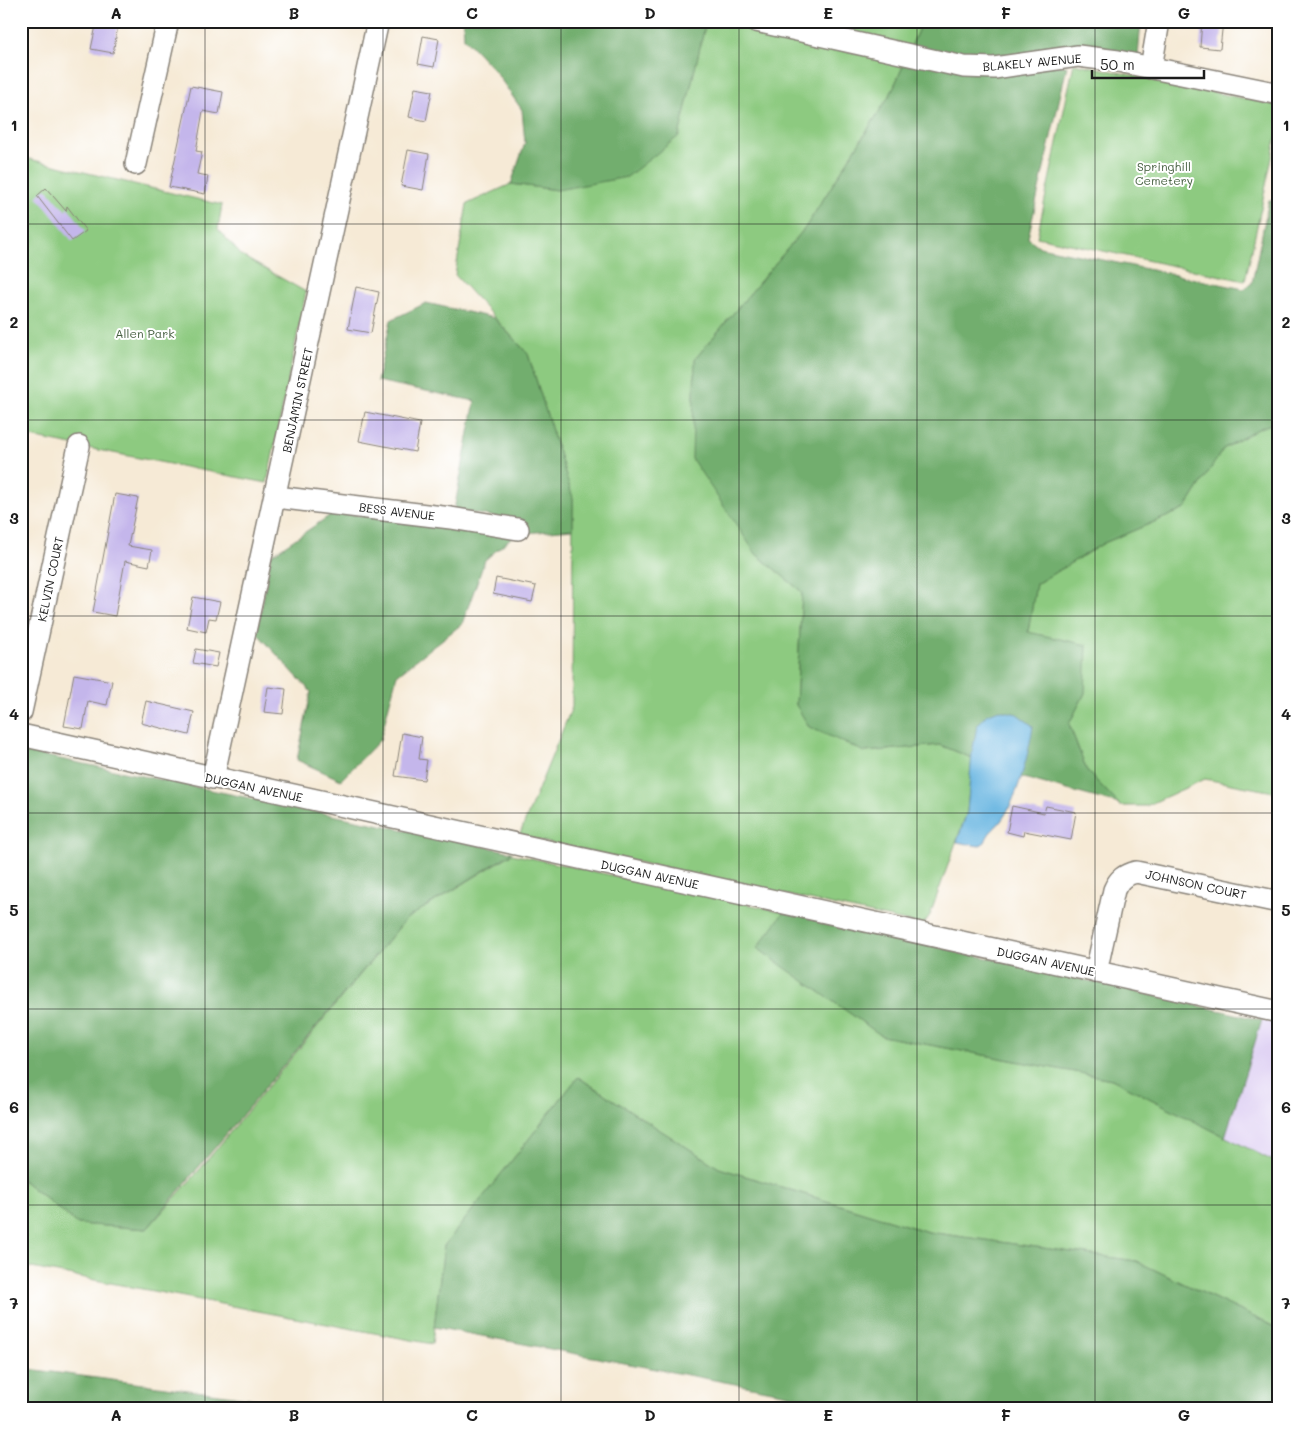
<svg xmlns="http://www.w3.org/2000/svg" width="1300" height="1429" viewBox="0 0 1300 1429" font-family="Mali,sans-serif">
  <style>
    .built { fill: #e1d4f4 }
    .green { fill: #8dca80; stroke: #54734e }
    .forest { fill: #72ae6e; stroke: #476545 }
    .water { fill: #67b5e1; stroke: #42687e }
    .building { fill: #c4b6eb }
    .lines { fill: none; stroke-linecap: round; stroke-linejoin: round }
    .minor-casing { stroke: #898379; stroke-width: 24 }
    .minor { stroke: #fff; stroke-width: 21 }
    .grid { fill: none; stroke: #1c1c1c; stroke-width: 1; stroke-opacity: 0.55 }
    .labels { text-anchor: middle; dominant-baseline: central; stroke-width: 4; stroke-linejoin: round; paint-order: stroke }
    .street-label { font-size: 12px; fill: #1c1c1c; stroke: #fff }
    .park-label { font-size: 12px; fill: #496244; stroke: #fff }
    .neatline { fill: none; stroke: #1c1c1c; stroke-width: 2 }
    .grid-label { font-size: 16px; text-anchor: middle; font-weight: bold; fill: #1c1c1c }
  </style>
  <rect width="100%" height="100%" fill="#fff"/>
  <filter id="ink" filterUnits="userSpaceOnUse"><feTurbulence type="fractalNoise" baseFrequency=".02" numOctaves="2"/><feDisplacementMap in="SourceGraphic" scale="10" xChannelSelector="R" yChannelSelector="G"/><feConvolveMatrix kernelMatrix="1 2 1 2 8 2 1 2 1" color-interpolation-filters="sRGB"/></filter>
  <filter id="wash" filterUnits="userSpaceOnUse"><feTurbulence type="fractalNoise" baseFrequency=".0096" numOctaves="4" result="noise"/><feDisplacementMap in="SourceGraphic" scale="20" xChannelSelector="R" yChannelSelector="G"/><feGaussianBlur stdDeviation="1.12" result="paint"/><feColorMatrix in="noise" values="0 0 0 0 0 0 0 0 0 0 0 0 0 0 0 0 0 1.4 0 .05"/><feComposite in="paint" operator="in"/></filter>
  <g filter="url(#wash)">
    <rect width="100%" height="100%" fill="#f6ead6"/>
    <polygon class="built" points="1262,1020 1279,1024 1279,1164 1225,1137"/>
    <g class="green">
      <polygon points="706,21 730,24 904,64 891,93 805,228 695,359 756,554 802,592 796,705 865,752 940,745 972,758 967,812 930,915 923,925 519,836 572,707 573,498 528,354 455,275 467,204 511,184 557,190 679,136"/>
      <polygon points="804,21 922,21 911,47"/>
      <polygon points="1074,63 1279,106 1279,126 1245,281 1037,237"/>
      <polygon points="21,157 222,205 218,229 242,256 306,292 267,483 21,435"/>
      <polygon points="1279,421 1279,793 1205,779 1146,806 1120,806 1087,771 1069,724 1085,693 1028,632 1036,584 1104,543 1185,509 1223,449 1260,428"/>
      <polygon points="512,854 784,912 758,948 882,1036 1112,1079 1279,1164 1279,1329 1136,1261 928,1232 719,1168 578,1077 444,1246 432,1344 21,1266 21,1179 78,1224 147,1229 195,1175 406,919"/>
    </g>
    <g class="forest">
      <polygon points="463,21 717,21 730,24 706,22 679,136 627,177 557,190 511,184 525,143 522,110 495,71 464,38"/>
      <polygon points="922,21 1141,21 1138,57 965,58 911,47"/>
      <polygon points="904,64 1067,66 1028,238 1040,247 1244,289 1252,283 1269,200 1279,200 1279,421 1260,428 1223,449 1185,509 1104,543 1036,584 1028,632 1087,645 1085,693 1069,724 1087,771 1119,804 1020,777 1033,726 1016,714 999,710 972,753 972,758 940,745 865,752 809,727 796,705 802,592 756,554 692,459 695,359 805,228 891,93"/>
      <polygon points="426,303 494,318 528,354 573,498 573,529 525,533 527,522 454,510 475,401 377,381 391,320"/>
      <polygon points="335,512 512,537 485,560 462,624 397,675 380,740 341,780 297,760 311,692 257,633 271,555"/>
      <polygon points="21,751 512,852 512,853 406,919 147,1229 78,1224 21,1179"/>
      <polygon points="784,912 1262,1020 1225,1137 1112,1079 882,1036 757,948"/>
      <polygon points="578,1077 719,1168 928,1232 1136,1261 1279,1329 1279,1408 862,1408 434,1327 444,1246"/>
      <polygon points="21,1368 279,1402 308,1408 21,1408"/>
    </g>
    <path class="water" d="M999,710L1017,714L1033,726C1029,752 1018,797 1003,818C997,828 989,830 985,842L979,846L957,842L967,812L972,753L977,726L986,715Z"/>
    <g id="blocks">
      <g class="building">
        <polygon points="97,21 119,21 113,53 91,49"/>
        <polygon points="1202,21 1223,21 1220,49 1200,47"/>
        <polygon points="423,36 439,39 434,67 418,64"/>
        <polygon points="191,86 223,92 219,114 203,111 196,151 202,152 197,174 208,176 205,194 169,187"/>
        <polygon points="415,88 432,91 426,121 409,117"/>
        <polygon points="408,150 429,154 423,190 401,186"/>
        <polygon points="46,188 66,211 67,206 86,231 72,241 37,196"/>
        <polygon points="356,287 379,292 371,333 348,329"/>
        <polygon points="365,412 420,423 415,452 359,441"/>
        <polygon points="115,494 138,498 128,546 152,550 149,566 125,561 115,616 93,612"/>
        <polygon points="496,578 536,586 532,602 493,594"/>
        <polygon points="193,597 220,602 216,619 209,618 206,632 187,628"/>
        <polygon points="196,649 219,653 216,667 193,663"/>
        <polygon points="74,674 112,681 107,705 88,701 83,729 64,726"/>
        <polygon points="268,687 286,689 283,714 264,712"/>
        <polygon points="146,701 194,712 189,735 141,723"/>
        <polygon points="402,733 422,737 419,759 427,760 424,780 395,776"/>
        <polygon points="1012,806 1044,813 1046,806 1076,812 1071,840 1024,831 1023,836 1007,832"/>
      </g>
    </g>
  </g>
  <g filter="url(#ink)">
    <use href="#blocks" fill-opacity="0" stroke="#898379" stroke-width="1"/>
    <g class="lines">
      <g class="minor-casing">
        <g id="minor">
          <polyline points="756,21 964,67 994,68 1078,56 1118,61 1279,94"/>
          <polyline points="1151,68 1159,21"/>
          <polyline points="136,164 168,21"/>
          <polyline points="276,497 451,518 518,529"/>
          <polyline points="21,712 79,446"/>
          <polyline points="21,735 1279,1012"/>
          <polyline points="213,778 378,21"/>
          <path d="M1096,972L1114,890C1119,879 1124,875 1136,872L1279,902"/>
        </g>
      </g>
      <use href="#minor" class="minor"/>
    </g>
  </g>
  <path class="grid" d="M205,21V1408M383,21V1408M561,21V1408M739,21V1408M917,21V1408M1095,21V1408M21,224H1279M21,420H1279M21,616H1279M21,813H1279M21,1009H1279M21,1205H1279"/>
  <g class="labels">
    <g class="street-label">
      <text transform="translate(1032 62) rotate(-5)">BLAKELY AVENUE</text>
      <text transform="translate(297 400) rotate(-78)">BENJAMIN STREET</text>
      <text transform="translate(397 511) rotate(7)">BESS AVENUE</text>
      <text transform="translate(50 579) rotate(-78)">KELVIN COURT</text>
      <text transform="translate(254 787) rotate(12)">DUGGAN AVENUE</text>
      <text transform="translate(650 874) rotate(12)">DUGGAN AVENUE</text>
      <text transform="translate(1196 884) rotate(12)">JOHNSON COURT</text>
      <text transform="translate(1046 961) rotate(12)">DUGGAN AVENUE</text>
    </g>
    <g class="park-label">
      <text x="1164" y="166">Springhill<tspan x="1164" dy="14">Cemetery</tspan></text>
      <text x="145" y="333">Allen Park</text>
    </g>
  </g>
  <rect width="1300" height="1429" fill="none" stroke="#fff" stroke-width="55"/>
  <path d="M1092 70v8h112v-8" fill="none" stroke="#1c1c1c" stroke-width="2.5"/>
  <text x="1100" y="70" font-size="15" fill="#1c1c1c" stroke="#ffffff" stroke-width="4" paint-order="stroke">50 m</text>
  <rect x="28" y="28" width="1244" height="1374" class="neatline"/>
  <g class="grid-label">
    <text x="116" y="19">A</text>
    <text x="294" y="19">B</text>
    <text x="472" y="19">C</text>
    <text x="650" y="19">D</text>
    <text x="828" y="19">E</text>
    <text x="1006" y="19">F</text>
    <text x="1184" y="19">G</text>
    <text x="14" y="131">1</text>
    <text x="1286" y="131">1</text>
    <text x="14" y="328">2</text>
    <text x="1286" y="328">2</text>
    <text x="14" y="524">3</text>
    <text x="1286" y="524">3</text>
    <text x="14" y="720">4</text>
    <text x="1286" y="720">4</text>
    <text x="14" y="916">5</text>
    <text x="1286" y="916">5</text>
    <text x="14" y="1113">6</text>
    <text x="1286" y="1113">6</text>
    <text x="14" y="1309">7</text>
    <text x="1286" y="1309">7</text>
    <text x="116" y="1421">A</text>
    <text x="294" y="1421">B</text>
    <text x="472" y="1421">C</text>
    <text x="650" y="1421">D</text>
    <text x="828" y="1421">E</text>
    <text x="1006" y="1421">F</text>
    <text x="1184" y="1421">G</text>
  </g>
</svg>
